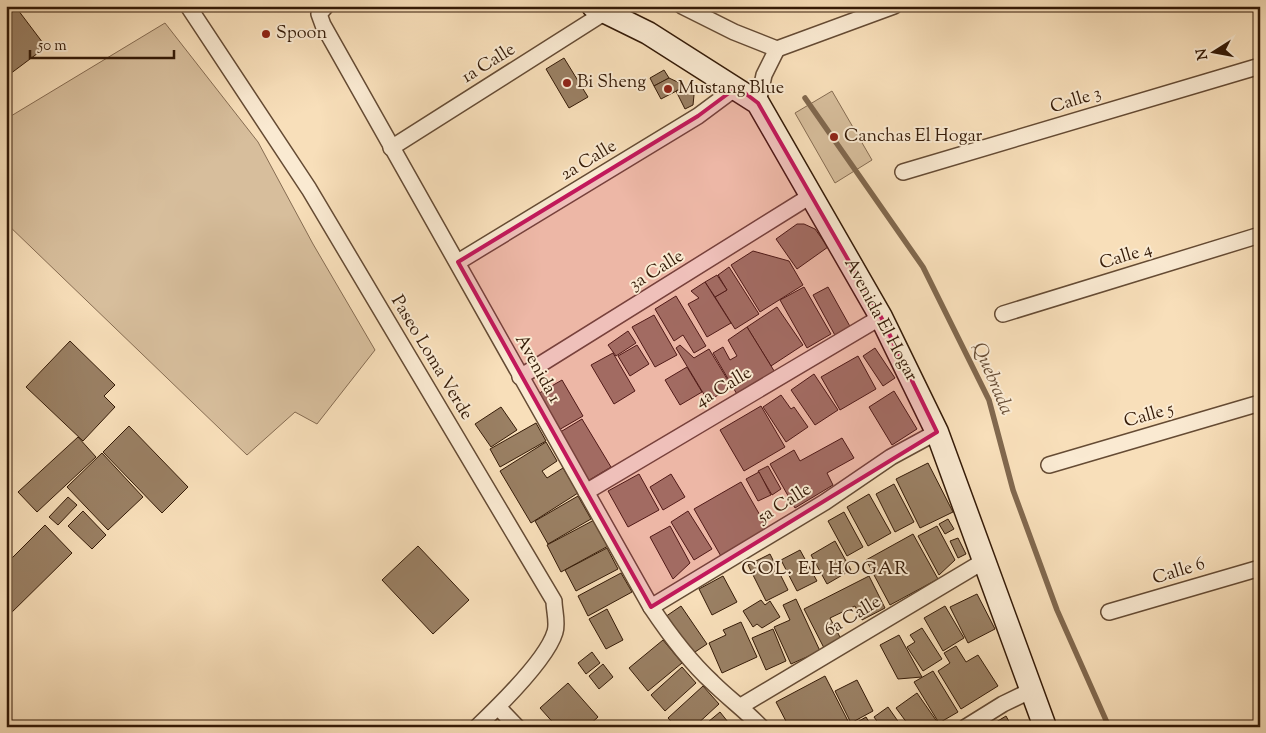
<svg xmlns="http://www.w3.org/2000/svg" width="1266" height="733" viewBox="0 0 1266 733" font-family="'Sorts Mill Goudy',serif">
  <style>
    .green { fill: #d7be9c; stroke: #866c52 }
    .lines { fill: none; stroke-linecap: round; stroke-linejoin: round }
    .stream { stroke: #81684e; stroke-width: 5.5 }
    .building { fill: #9a8064; stroke: #341a07 }
    .street-casing { stroke: #654b34; stroke-width: 18 }
    .secondary-casing { stroke: #341a07; stroke-width: 25 }
    .street { stroke: #faead2; stroke-width: 15 }
    .secondary { stroke: #faead2; stroke-width: 22 }
    .marked { fill: #c2185b; fill-opacity: 0.2; stroke: #c2185b; stroke-width: 4; stroke-linejoin: round }
    .poi-dot { fill: #8f2418; stroke: #faead2; stroke-width: 2 }
    .labels { text-anchor: middle; dominant-baseline: central; stroke-width: 4; stroke-linejoin: round; paint-order: stroke }
    .poi-label { font-size: 18px; fill: #341a07; stroke: #faead2; text-anchor: start }
    .street-label { font-size: 18px; fill: #341a07; stroke: #faead2 }
    .water-label { font-size: 19px; font-style: italic; fill: #684e36; stroke: #faead2 }
    .neighbourhood-label { font-size: 19px; letter-spacing: 1px; fill: #341a07; stroke: #faead2 }
  </style>
  <rect width="100%" height="100%" fill="#f8dfba"/>
  <filter id="stains"><feTurbulence type="fractalNoise" baseFrequency=".004" numOctaves="4"/><feColorMatrix values="0 0 0 0 .2 0 0 0 0 .09 0 0 0 0 .02 0 0 0 .5 -.17"/></filter>
  <radialGradient id="worn" r=".72"><stop offset=".6" stop-color="#630" stop-opacity="0"/><stop offset="1" stop-color="#630" stop-opacity=".3"/></radialGradient>
  <g class="green">
    <polygon points="165,23 258,142 313,244 375,350 317,424 295,412 247,455 6,223 6,119"/>
    <polygon points="832,91 872,160 835,183 795,113"/>
  </g>
  <g class="lines">
    <polyline class="stream" points="805,98 923,267 989,400 1013,490 1057,610 1109,727"/>
  </g>
  <g class="building">
    <polygon points="6,6 15,6 46,47 6,77"/>
    <polygon points="564,58 588,97 569,108 546,69"/>
    <polygon points="664,70 669,78 654,86 650,78"/>
    <polygon points="669,78 686,86 661,99 654,86"/>
    <polygon points="686,86 694,95 693,105 685,109 676,91"/>
    <polygon points="797,224 804,224 815,229 828,247 797,269 776,239"/>
    <polygon points="753,251 789,261 803,285 760,312 731,265"/>
    <polygon points="729,267 759,314 735,329 715,297 727,290 718,275"/>
    <polygon points="717,275 727,290 715,297 705,282"/>
    <polygon points="705,282 731,323 707,337 688,304 699,298 691,291"/>
    <polygon points="804,287 831,334 807,348 780,300"/>
    <polygon points="828,287 852,330 837,339 813,295"/>
    <polygon points="676,296 706,346 694,353 683,335 674,341 655,309"/>
    <polygon points="777,307 803,345 771,366 747,327"/>
    <polygon points="654,315 677,355 655,367 632,327"/>
    <polygon points="747,327 776,374 738,396 713,353 723,347 730,360 737,356 728,340"/>
    <polygon points="628,331 636,343 616,356 608,345"/>
    <polygon points="70,341 115,385 104,396 115,407 83,441 26,387"/>
    <polygon points="637,345 649,364 630,376 618,356"/>
    <polygon points="680,345 694,358 709,349 732,387 708,401 676,348"/>
    <polygon points="875,348 895,378 883,386 863,356"/>
    <polygon points="613,353 635,391 614,404 591,365"/>
    <polygon points="858,356 876,389 840,410 821,377"/>
    <polygon points="687,367 702,392 680,405 665,380"/>
    <polygon points="814,374 838,410 815,425 791,390"/>
    <polygon points="562,380 583,416 557,431 536,395"/>
    <polygon points="894,391 917,429 892,445 869,407"/>
    <polygon points="781,395 791,409 794,407 808,427 786,442 763,407"/>
    <polygon points="761,406 785,447 744,471 720,430"/>
    <polygon points="501,407 517,430 491,447 475,424"/>
    <polygon points="582,419 611,467 586,482 557,434"/>
    <polygon points="536,423 546,441 500,467 490,449"/>
    <polygon points="129,426 188,487 162,513 103,452"/>
    <polygon points="78,437 96,457 37,512 18,492"/>
    <polygon points="842,438 854,458 827,473 833,485 795,508 770,464 794,450 800,461"/>
    <polygon points="546,442 557,461 542,471 547,478 563,468 578,493 531,523 500,471"/>
    <polygon points="102,453 143,497 108,530 67,487"/>
    <polygon points="928,463 953,512 920,528 896,479"/>
    <polygon points="768,466 781,489 772,495 758,471"/>
    <polygon points="759,472 771,495 758,501 746,479"/>
    <polygon points="639,474 659,510 628,527 608,491"/>
    <polygon points="671,474 685,497 663,510 650,487"/>
    <polygon points="741,482 769,531 722,558 694,509"/>
    <polygon points="894,484 914,522 895,532 876,494"/>
    <polygon points="869,494 891,533 868,546 847,507"/>
    <polygon points="578,496 591,519 548,544 535,521"/>
    <polygon points="68,497 77,505 58,525 49,517"/>
    <polygon points="83,511 106,535 92,549 68,526"/>
    <polygon points="688,511 712,549 694,560 671,522"/>
    <polygon points="844,512 863,547 847,556 828,521"/>
    <polygon points="596,519 610,545 561,572 547,545"/>
    <polygon points="948,519 954,529 945,534 939,524"/>
    <polygon points="45,525 72,553 6,618 6,564"/>
    <polygon points="670,526 690,563 673,579 650,537"/>
    <polygon points="937,526 955,560 939,575 918,536"/>
    <polygon points="913,534 938,579 890,605 866,560"/>
    <polygon points="958,538 966,554 958,558 950,541"/>
    <polygon points="835,541 851,570 827,584 811,555"/>
    <polygon points="418,546 469,600 433,634 382,580"/>
    <polygon points="607,548 618,569 576,591 565,570"/>
    <polygon points="800,550 817,581 797,591 781,560"/>
    <polygon points="770,554 788,590 766,601 748,565"/>
    <polygon points="621,573 632,592 588,616 578,596"/>
    <polygon points="723,576 737,602 712,615 699,589"/>
    <polygon points="869,576 885,608 862,620 855,606 830,618 841,639 824,648 804,609"/>
    <polygon points="977,594 995,629 968,643 950,607"/>
    <polygon points="796,599 820,651 791,664 774,627 790,620 783,605"/>
    <polygon points="761,600 765,605 770,601 780,617 762,628 757,624 753,627 743,611"/>
    <polygon points="681,606 707,644 692,654 665,617"/>
    <polygon points="945,606 964,638 943,651 924,618"/>
    <polygon points="607,609 623,640 606,649 589,619"/>
    <polygon points="741,622 757,657 722,673 709,643 726,635 723,630"/>
    <polygon points="922,628 942,659 923,671 907,647 915,642 910,635"/>
    <polygon points="773,629 786,661 766,670 752,638"/>
    <polygon points="899,635 922,677 898,679 880,645"/>
    <polygon points="663,640 682,663 648,691 629,668"/>
    <polygon points="956,646 966,662 978,655 998,686 961,709 938,671 950,663 944,653"/>
    <polygon points="592,652 600,663 586,674 578,663"/>
    <polygon points="603,664 613,677 599,689 589,676"/>
    <polygon points="682,667 696,683 665,711 651,695"/>
    <polygon points="933,671 958,712 939,723 914,682"/>
    <polygon points="825,676 848,721 836,727 789,727 776,702"/>
    <polygon points="857,680 873,711 851,723 835,691"/>
    <polygon points="568,683 598,717 587,727 557,727 540,708"/>
    <polygon points="703,686 719,704 694,727 676,727 668,718"/>
    <polygon points="917,693 938,723 932,727 910,727 896,708"/>
    <polygon points="888,707 902,727 881,727 874,717"/>
    <polygon points="720,712 732,727 702,727"/>
    <polygon points="1006,716 1012,727 988,727"/>
    <polygon points="866,717 872,727 849,727"/>
  </g>
  <g class="lines">
    <g class="street-casing">
      <g id="street">
        <path d="M188,6L309,189L554,601C554,610 558,623 555,632C547,659 499,706 477,727"/>
        <path d="M326,6L319,14L323,25L651,607C669,634 688,660 712,682C728,698 745,710 761,727"/>
        <polyline points="682,6 734,32 777,49 894,6"/>
        <polyline points="758,103 764,75 777,49"/>
        <polyline points="391,148 607,11"/>
        <polyline points="903,172 1260,66"/>
        <polyline points="458,262 698,116 737,87"/>
        <polyline points="1003,314 1260,235"/>
        <polyline points="520,377 812,195"/>
        <polyline points="1049,465 1260,403"/>
        <polyline points="586,492 881,317"/>
        <polyline points="651,607 825,502 891,457 937,432"/>
        <polyline points="1109,612 1260,568"/>
        <polyline points="741,706 984,561"/>
        <polyline points="498,707 517,727"/>
        <polyline points="966,727 1003,704 1032,690"/>
      </g>
    </g>
    <g class="secondary-casing">
      <polyline id="secondary" points="593,6 648,33 758,103 881,317 937,432 1045,727"/>
    </g>
    <use href="#street" class="street"/>
    <use href="#secondary" class="secondary"/>
  </g>
  <path class="marked" d="M737,87L758,103L881,317L937,432L651,607L458,262L698,116Z"/>
  <g class="poi-dot">
    <circle cx="266" cy="34" r="5"/>
    <circle cx="567" cy="83" r="5"/>
    <circle cx="668" cy="89" r="5"/>
    <circle cx="834" cy="137" r="5"/>
  </g>
  <g class="labels">
    <g class="poi-label">
      <text x="276" y="34">Spoon</text>
      <text x="577" y="83">Bi Sheng</text>
      <text x="678" y="89">Mustang Blue</text>
      <text x="844" y="137">Canchas El Hogar</text>
    </g>
    <g class="street-label">
      <text transform="translate(489 64) rotate(-32)">1a Calle</text>
      <text transform="translate(1076 101) rotate(-17)">Calle 3</text>
      <text transform="translate(589 161) rotate(-31)">2a Calle</text>
      <text transform="translate(1126 257) rotate(-17)">Calle 4</text>
      <text transform="translate(657 271) rotate(-32)">3a Calle</text>
      <text transform="translate(880 320) rotate(62)">Avenida El Hogar</text>
      <text transform="translate(431 358) rotate(59)">Paseo Loma Verde</text>
      <text transform="translate(537 369) rotate(61)">Avenida 1</text>
      <text transform="translate(724 388) rotate(-31)">4a Calle</text>
      <text transform="translate(1149 416) rotate(-16)">Calle 5</text>
      <text transform="translate(785 504) rotate(-32)">5a Calle</text>
      <text transform="translate(1179 572) rotate(-17)">Calle 6</text>
      <text transform="translate(853 617) rotate(-31)">6a Calle</text>
    </g>
    <g class="water-label">
      <text transform="translate(992 379) rotate(67)">Quebrada</text>
    </g>
    <g class="neighbourhood-label">
      <text x="825" y="569">COL. EL HOGAR</text>
    </g>
  </g>
  <rect width="1266" height="733" fill="none" stroke="#f8dfba" stroke-width="25"/>
  <rect x="8" y="8" width="1251" height="718" fill="none" stroke="#341a07" stroke-width="2.5"/>
  <rect x="12" y="12" width="1241" height="708" fill="none" stroke="#341a07"/>
  <g transform="translate(1214 52) rotate(259)" stroke="#faead2" stroke-width="4" paint-order="stroke">
  <path d="M0-4L9 19L0 12L-9 19Z" fill="#341a07"/>
  <text y="-8" font-size="14" font-weight="bold" text-anchor="middle" fill="#341a07">N</text>
  </g>
  <path d="M30 50v8h144v-8" fill="none" stroke="#341a07" stroke-width="2.5"/>
  <text x="38" y="50" font-size="15" fill="#341a07" stroke="#faead2" stroke-width="4" paint-order="stroke">50 m</text>
  <rect width="100%" height="100%" filter="url(#stains)"/>
  <rect width="100%" height="100%" fill="url(#worn)"/>
</svg>
